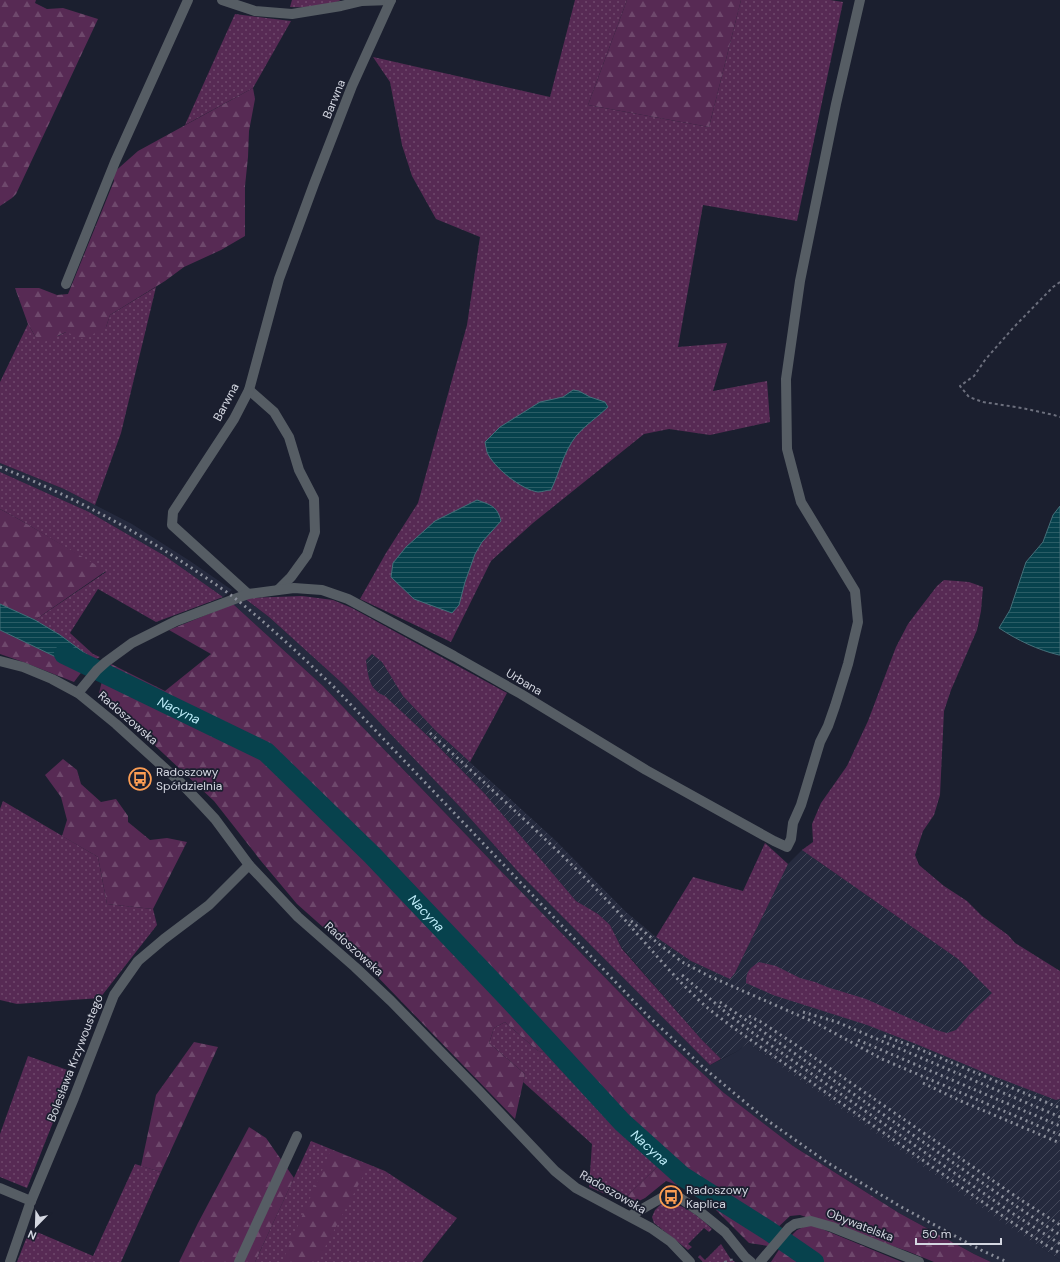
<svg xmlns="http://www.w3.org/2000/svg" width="1060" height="1262" viewBox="0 0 1060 1262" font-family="'DM Sans',sans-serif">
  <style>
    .built { fill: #252a3e }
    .industrial { fill: url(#industrial-furrows) }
    .green { fill: url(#green-dots) }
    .forest { fill: url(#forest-firs) }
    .water { fill: url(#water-rules); stroke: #446f79 }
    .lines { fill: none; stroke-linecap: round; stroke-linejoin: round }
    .river { stroke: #07424d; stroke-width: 20 }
    .path { stroke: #6c6f7d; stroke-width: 2; stroke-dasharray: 3 3; stroke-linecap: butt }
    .minor { stroke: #565d64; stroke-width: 10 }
    .rail { stroke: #8a8e9a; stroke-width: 3; stroke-dasharray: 2 4; stroke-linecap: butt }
    .labels { text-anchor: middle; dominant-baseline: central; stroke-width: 3.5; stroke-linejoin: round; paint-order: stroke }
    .street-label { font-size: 12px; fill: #d4d7e1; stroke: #1b1f2f }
    .poi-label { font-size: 12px; fill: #d4d7e1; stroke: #1b1f2f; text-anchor: start }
    .water-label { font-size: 13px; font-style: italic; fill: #bfeefa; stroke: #1b1f2f }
  </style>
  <defs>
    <pattern id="industrial-furrows" width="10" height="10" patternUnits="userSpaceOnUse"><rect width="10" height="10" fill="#252a3e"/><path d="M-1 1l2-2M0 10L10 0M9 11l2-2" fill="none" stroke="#44485a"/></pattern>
    <pattern id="green-dots" width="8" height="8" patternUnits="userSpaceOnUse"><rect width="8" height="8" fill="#572a54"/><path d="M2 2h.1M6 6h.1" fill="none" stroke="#6e486c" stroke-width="1.8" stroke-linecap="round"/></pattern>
    <pattern id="forest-firs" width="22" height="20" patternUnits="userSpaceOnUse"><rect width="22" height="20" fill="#572a54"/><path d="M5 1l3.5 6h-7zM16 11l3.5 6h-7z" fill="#6e486c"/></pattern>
    <pattern id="water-rules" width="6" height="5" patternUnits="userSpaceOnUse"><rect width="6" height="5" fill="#07424d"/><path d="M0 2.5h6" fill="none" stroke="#2a5d66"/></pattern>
  </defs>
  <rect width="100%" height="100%" fill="#1b1f2f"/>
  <g class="built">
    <polygon points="0,463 64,489 132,524 190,561 232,590 223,597 165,556 89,512 0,472"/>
    <polygon points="244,598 269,617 343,684 460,807 521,875 710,1065 736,1052 748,1043 994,1216 1060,1260 1060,1262 991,1262 974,1254 899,1213 793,1146 726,1095 665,1039 497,867 323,686 233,604"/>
  </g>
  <polygon class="industrial" points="372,654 382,662 403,696 436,731 555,840 626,912 656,937 691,961 729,978 735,973 788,864 802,850 958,959 1060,1059 1060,1260 996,1218 748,1043 736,1052 721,1059 701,1039 622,948 610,925 598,914 576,901 485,794 432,740 385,696 377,693 368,679 366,660"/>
  <g class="green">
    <path d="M292,0H341C323,8 309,8 290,7Z"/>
    <polygon points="575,0 627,0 588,105 709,127 741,0 830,0 843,2 797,221 703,205 678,347 727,343 713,391 767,381 770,422 710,435 669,429 644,434 533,523 491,561 451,642 360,599 386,553 418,503 467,325 480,237 436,219 412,176 402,145 390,82 373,57 550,97"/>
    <polygon points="235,14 291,21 253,88 185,125"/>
    <polygon points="156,287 121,433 95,505 64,489 0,463 0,382 28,324 35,336 58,336 66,332 106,327 110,315"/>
    <polygon points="0,472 89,512 165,556 223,597 156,622 98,589 70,633 93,654 100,657 94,660 60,635 35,620 106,572 22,521 0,509"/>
    <path d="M944,580L969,582L983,587L981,611L977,630L951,690L944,711L940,795L934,815L923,831L915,855L919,865L944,886L967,901L982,916L1008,935L1015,943L1060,971V1099L1056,1100L988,1074L916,1044L867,1025L773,995L746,983C746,971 750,968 759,962L776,966L800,978L815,982L827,987L866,999L936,1030L947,1033L956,1030L969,1015L992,993L958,959L802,850L813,842L812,824L821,803L847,766L868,721L896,647L908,624L917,612L937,586Z"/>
    <path d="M302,596L333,600L352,608L507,693L470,762L436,731L403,696L382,662L372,654L366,660C368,676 369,690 385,696L432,740L485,794L576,901L598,914L610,925L622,949L701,1039L721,1059L710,1065L521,875L460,807L343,684L269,617L244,598Z"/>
    <polygon points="3,801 98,857 107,904 153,909 157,925 100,998 17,1004 0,1000 0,809"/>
    <polygon points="765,843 788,864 735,973 730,979 691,961 656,937 693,877 743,891"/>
    <polygon points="505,1022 538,1051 550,1052 614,1122 661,1163 622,1201 589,1187 592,1144 523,1082 525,1074 489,1043 494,1028"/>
    <polygon points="28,1056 73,1072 27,1188 0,1177 0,1134"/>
    <polygon points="311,1141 385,1171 457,1218 422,1262 255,1262"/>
    <polygon points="135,1164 161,1172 121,1262 17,1262 30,1229 93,1256"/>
    <path d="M661,1204C666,1204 672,1203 677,1205C689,1208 704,1221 712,1229L709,1232L704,1228L688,1244L692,1247L688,1250L654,1223L652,1217L655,1210Z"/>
    <polygon points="721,1244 730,1258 735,1262 703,1262 698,1257 700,1255 705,1260"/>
  </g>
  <g class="forest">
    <polygon points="0,0 36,0 35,3 47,9 63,8 98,19 16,194 12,198 0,206"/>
    <polygon points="627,0 741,0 709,127 588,105"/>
    <polygon points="253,88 255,99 249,131 248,157 245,186 245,236 221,250 184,267 165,281 110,315 106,327 84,339 66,332 44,342 35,336 28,324 15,288 39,288 57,295 68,294 114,181 112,174 138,151"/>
    <polygon points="0,509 22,521 106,571 35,620 0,604"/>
    <polygon points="233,604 323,686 497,867 665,1039 724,1093 793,1146 899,1213 974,1254 991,1262 934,1262 907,1251 800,1215 790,1216 774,1231 683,1174 536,1024 373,851 269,750 108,672 111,664 165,691 211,654 169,630"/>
    <polygon points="0,630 83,670 74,682 23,662 0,654"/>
    <polygon points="103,677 263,756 369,857 550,1052 538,1051 505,1022 494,1028 489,1043 525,1074 515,1119 369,968 297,904 261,861 214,801 99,693"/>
    <polygon points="63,759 77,770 81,784 101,802 116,799 128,816 128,822 150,840 167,838 187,842 153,909 107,904 98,857 62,836 67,820 61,797 45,775"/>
    <polygon points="194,1042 218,1047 161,1172 141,1166 156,1095"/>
    <polygon points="249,1127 266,1138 294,1178 255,1262 179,1262 198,1223"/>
    <polygon points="331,1150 369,1165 317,1262 282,1262"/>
    <polygon points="661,1163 680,1177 773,1238 768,1246 749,1243 714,1208 680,1186 666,1181 645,1198 635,1203 622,1201"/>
    <polygon points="810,1224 902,1262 823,1262 788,1239 797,1230"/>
    <polygon points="782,1245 808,1262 771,1262"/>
  </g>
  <g class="water">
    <path d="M573,390L579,391L590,397L605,402L608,407C598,417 585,425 576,436C563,453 560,471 551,490C547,490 542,492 538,492C522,490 493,467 487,452C486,449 486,445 485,442L500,427L540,402L563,397Z"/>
    <path d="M477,500C491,505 497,506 501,521L482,542L475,554L465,582L459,605L452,613L414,599L391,577L393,563L406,547L435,521Z"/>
    <path d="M1060,506V655H1059C1038,650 1017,640 999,628L1010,610L1026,562L1043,542L1053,515Z"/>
    <polygon points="0,604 35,620 60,635 94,660 83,670 0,630"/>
  </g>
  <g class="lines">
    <path class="river" id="s1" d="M64,654L266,752L372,855L508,998L622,1122L682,1176L769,1231L814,1262"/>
    <g class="path">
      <polyline points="1060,282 1053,287 1013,328 985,360 974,376 960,386 969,397 983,402 1022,408 1054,415 1060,417"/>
      <polyline points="724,1262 734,1259"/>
    </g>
    <g class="minor">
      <polyline points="222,0 255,11 292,14 341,6 362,1 391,0"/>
      <polyline points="66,284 115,162 188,0"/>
      <polyline points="249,390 274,412 289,437 299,470 314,499 315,532 307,555 291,577 278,590"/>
      <polyline points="248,594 172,525 173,512 234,419 249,390 279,279 314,184 352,86 391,0"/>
      <polyline points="0,661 23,667 52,679 78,693 116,724 181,783 202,805 215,819 249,865 298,917 355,967 391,1001 479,1091 555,1171 576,1188 651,1228 671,1242 690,1262"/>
      <polyline points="78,693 97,670 106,662 132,643 176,621 248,594 294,588 322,590 348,599 454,656 521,694 646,770 774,841 787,847 791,839 793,823 801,805 820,742 828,726 835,706 848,664 858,622 855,591 801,502 787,449 786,379 800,281 836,104 860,0"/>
      <polyline points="0,1188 31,1201"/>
      <polyline points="630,1216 663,1197 680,1198 699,1211 725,1232 745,1257 751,1262"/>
      <polyline points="10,1262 31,1201 74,1098 114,995 138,961 164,939 209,905 249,865"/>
      <polyline points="239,1262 297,1136"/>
      <polyline points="760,1262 789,1228 795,1224 811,1221 832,1227 919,1262"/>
    </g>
    <g class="rail">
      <path d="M0,467C69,495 134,529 196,571C209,580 223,589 236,599C270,626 301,656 333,686L647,1015L704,1068L764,1118L828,1163L903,1208L981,1250L1007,1262"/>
      <path d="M430,733C488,786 546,838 601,894C635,929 665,969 702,1003C713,1013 726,1022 738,1031L1007,1219L1049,1247L1060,1253"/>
      <polyline points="631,921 659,944 682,962 709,976 816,1023 882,1059 1060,1135"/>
      <polyline points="682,975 729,1015 753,1033 1012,1213 1060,1244"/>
      <polyline points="720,1002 1016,1206 1060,1235"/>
      <polyline points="803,1012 837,1022 1060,1117"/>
      <polyline points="749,1016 761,1022 793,1043 1021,1200 1060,1225"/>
      <polyline points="884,1036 912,1046 1060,1108"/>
      <polyline points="858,1040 1060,1126"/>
      <polyline points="923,1083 961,1101 1060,1143"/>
    </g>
  </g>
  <defs>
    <g id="bus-ring" transform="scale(1.15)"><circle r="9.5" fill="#1b1f2f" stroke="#fc9d53" stroke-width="1.5"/><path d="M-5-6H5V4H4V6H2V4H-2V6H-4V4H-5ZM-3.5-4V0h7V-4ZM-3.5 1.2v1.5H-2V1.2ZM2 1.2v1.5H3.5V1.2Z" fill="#fc9d53"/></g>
  </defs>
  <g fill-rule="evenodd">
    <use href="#bus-ring" x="140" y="779"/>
    <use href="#bus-ring" x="671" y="1197"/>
  </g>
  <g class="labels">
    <g class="street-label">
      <text transform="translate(334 99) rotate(-68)">Barwna</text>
      <text transform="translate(226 402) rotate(-62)">Barwna</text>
      <text transform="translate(524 682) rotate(31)">Urbana</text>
      <text transform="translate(128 718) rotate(41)">Radoszowska</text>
      <text transform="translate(354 949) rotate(42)">Radoszowska</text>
      <text transform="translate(75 1058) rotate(-69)">Bolesława Krzywoustego</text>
      <text transform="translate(613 1192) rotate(30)">Radoszowska</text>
      <text transform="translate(860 1225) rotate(21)">Obywatelska</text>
    </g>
    <g class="poi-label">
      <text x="156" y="772">Radoszowy<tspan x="156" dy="14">Spółdzielnia</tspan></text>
      <text x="686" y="1190">Radoszowy<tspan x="686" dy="14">Kaplica</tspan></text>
    </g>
    <g class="water-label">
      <text stroke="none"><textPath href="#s1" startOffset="128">Nacyna</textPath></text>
      <text stroke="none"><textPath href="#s1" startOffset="452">Nacyna</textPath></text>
      <text stroke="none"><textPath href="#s1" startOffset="776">Nacyna</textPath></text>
    </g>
  </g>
  <g transform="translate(36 1226) rotate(203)" stroke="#1b1f2f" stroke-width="3" paint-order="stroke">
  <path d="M0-3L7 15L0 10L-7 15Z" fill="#d4d7e1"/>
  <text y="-6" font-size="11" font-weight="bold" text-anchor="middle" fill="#d4d7e1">N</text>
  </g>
  <path d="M916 1238v6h85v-6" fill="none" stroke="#d4d7e1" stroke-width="2"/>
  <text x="922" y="1238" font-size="12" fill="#d4d7e1" stroke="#1b1f2f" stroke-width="3" paint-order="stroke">50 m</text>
</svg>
